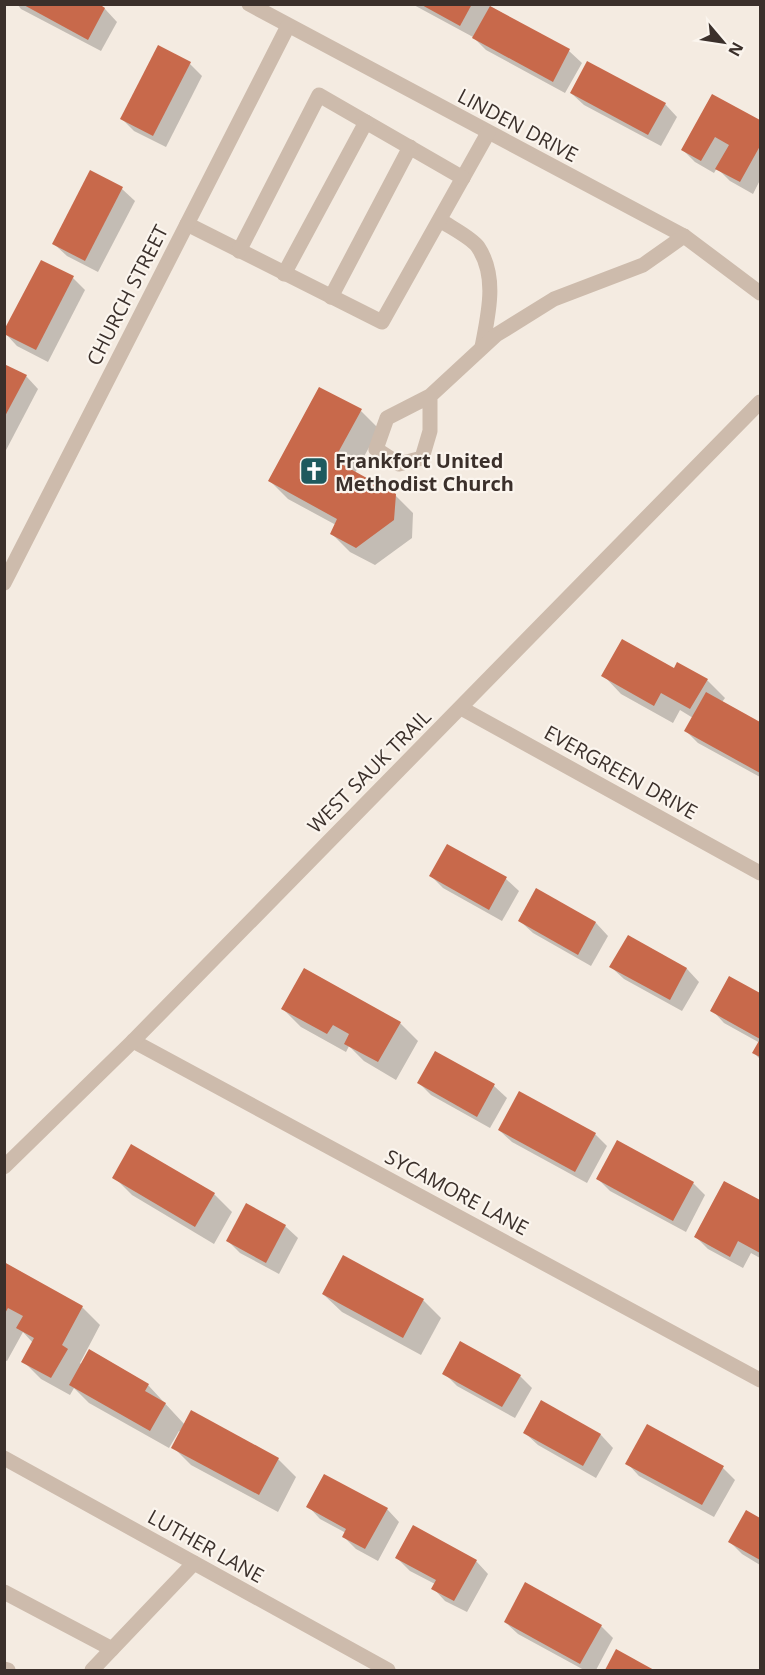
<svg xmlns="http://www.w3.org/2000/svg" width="765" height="1675" viewBox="0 0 765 1675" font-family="'Open Sans',sans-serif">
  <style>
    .shadow { fill: #0003 }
    .building { fill: #c8694b }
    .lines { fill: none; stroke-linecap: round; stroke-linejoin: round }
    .minor { stroke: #cdbbac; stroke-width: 15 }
    .labels { text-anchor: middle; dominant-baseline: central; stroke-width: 4.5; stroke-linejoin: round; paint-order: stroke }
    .street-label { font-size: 20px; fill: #3b302b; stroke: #fbf5ee }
    .poi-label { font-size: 20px; font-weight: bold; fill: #3b302b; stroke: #fbf5ee; text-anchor: start }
  </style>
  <rect width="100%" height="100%" fill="#f4ebe1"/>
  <g class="shadow">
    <polygon points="17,4 96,4 105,9 117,22 101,51 21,9"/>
    <polygon points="412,4 486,4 569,51 582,63 565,93 486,50 473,37"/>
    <polygon points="190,64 202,76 166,147 134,131 122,119"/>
    <polygon points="571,93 665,104 677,117 661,146 584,105"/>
    <polygon points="713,96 760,122 760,180 753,194 730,181 717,168 714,173 695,162 683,150"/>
    <polygon points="91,172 122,189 135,201 98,272 67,256 54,244"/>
    <polygon points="73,278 85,290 48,362 17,346 5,333"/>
    <polygon points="4,365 26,376 38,389 4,454"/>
    <polygon points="361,411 379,429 355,473 395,495 413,513 412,538 375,565 350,552 332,534 336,525 288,499 270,481"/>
    <polygon points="674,670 707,680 725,698 722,702 760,723 760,777 698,743 686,731 693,718 680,710 673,723 621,694 603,675"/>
    <polygon points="448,846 506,879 519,891 502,921 443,888 431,876"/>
    <polygon points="537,891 596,923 608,936 591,966 533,933 520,921"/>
    <polygon points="628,937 687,969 699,982 682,1011 624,979 611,967"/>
    <polygon points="729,978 760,995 760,1059 754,1053 760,1043 724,1023 712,1010"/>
    <polygon points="283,1009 400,1023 418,1041 396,1080 364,1061 349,1046 346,1052 301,1027"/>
    <polygon points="436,1053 494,1086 507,1098 490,1128 431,1095 419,1083"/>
    <polygon points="499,1130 595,1134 607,1146 587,1183 512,1142"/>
    <polygon points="114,1177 214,1194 232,1212 214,1244 132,1195"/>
    <polygon points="598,1179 693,1183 705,1195 686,1232 610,1191"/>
    <polygon points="725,1183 760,1202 760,1258 751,1253 743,1268 708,1249 696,1237"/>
    <polygon points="285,1226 298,1238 279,1274 240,1253 228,1241"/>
    <polygon points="4,1266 82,1307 100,1325 80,1363 82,1365 148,1385 185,1425 278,1459 296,1477 278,1512 191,1465 173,1447 181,1432 179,1431 169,1448 89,1403 74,1388 70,1395 41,1379 23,1361 33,1343 23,1332 7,1361 4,1360"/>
    <polygon points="323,1294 423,1300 441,1318 421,1355 342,1312"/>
    <polygon points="444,1373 520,1376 532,1388 515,1418 457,1386"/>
    <polygon points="542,1403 601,1435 613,1448 596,1478 538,1445 525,1433"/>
    <polygon points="627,1463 723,1468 735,1480 714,1517 639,1476"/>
    <polygon points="308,1506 387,1509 399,1522 378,1561 356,1549 344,1537 346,1533 320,1519"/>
    <polygon points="747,1512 760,1520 760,1565 742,1554 730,1542"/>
    <polygon points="397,1558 476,1561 488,1574 467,1612 445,1601 433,1588 435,1584 410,1571"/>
    <polygon points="505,1622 601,1626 613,1638 596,1670 584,1670 518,1634"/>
    <polygon points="617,1651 651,1670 606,1670"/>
  </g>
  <g class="building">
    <polygon points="22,4 99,4 105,8 88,40"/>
    <polygon points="420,4 472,4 460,26"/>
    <polygon points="490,6 570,49 553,82 472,38"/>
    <polygon points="158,45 191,62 153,136 120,119"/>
    <polygon points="587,61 666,103 648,135 570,93"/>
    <polygon points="712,94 760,120 760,146 740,182 715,169 729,145 715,137 701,161 681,150"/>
    <polygon points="90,170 123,187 85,261 52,244"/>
    <polygon points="41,260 74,276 36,350 4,334 4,330"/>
    <polygon points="4,364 27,375 4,418"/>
    <polygon points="319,387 362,409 334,460 396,494 394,520 356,548 330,534 337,519 268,481"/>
    <polygon points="622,639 674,668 677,662 708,679 690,709 661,693 654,706 601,676"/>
    <polygon points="706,692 760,722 760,773 684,731"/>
    <polygon points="447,844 507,877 489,910 429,876"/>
    <polygon points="536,888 596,922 578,955 518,921"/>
    <polygon points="628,935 687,968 670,1000 609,967"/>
    <polygon points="304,968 401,1022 378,1062 344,1044 349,1034 333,1025 327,1034 281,1009"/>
    <polygon points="729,976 760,993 760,1057 752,1053 760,1039 710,1011"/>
    <polygon points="435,1051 495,1084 477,1117 417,1083"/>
    <polygon points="519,1091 596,1133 575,1172 498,1130"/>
    <polygon points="617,1140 694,1182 673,1221 596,1179"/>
    <polygon points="131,1144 215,1193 195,1227 112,1178"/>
    <polygon points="724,1181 760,1200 760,1253 738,1241 730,1257 694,1237"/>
    <polygon points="246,1203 286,1225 266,1263 226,1241"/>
    <polygon points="343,1255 424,1299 403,1338 322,1294"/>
    <polygon points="4,1262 83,1306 62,1345 68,1349 51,1378 21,1362 34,1338 16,1328 23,1316 8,1308 4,1315"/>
    <polygon points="460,1341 521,1375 502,1407 442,1374"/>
    <polygon points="89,1349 149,1384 145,1391 166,1403 150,1431 69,1385"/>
    <polygon points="541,1400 601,1434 583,1466 523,1433"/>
    <polygon points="191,1410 279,1458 259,1495 171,1448"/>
    <polygon points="647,1424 724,1466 702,1505 625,1464"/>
    <polygon points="324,1474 388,1508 365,1549 342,1537 346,1529 306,1507"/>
    <polygon points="746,1510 760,1518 760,1560 728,1542"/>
    <polygon points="413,1525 477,1560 454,1601 431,1589 436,1580 395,1558"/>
    <polygon points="525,1582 602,1625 580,1664 504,1622"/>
    <polygon points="616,1649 654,1670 605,1670"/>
  </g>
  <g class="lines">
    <g class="minor">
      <polyline points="249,4 684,236 760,293"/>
      <path d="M440,220C450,227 472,238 478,247C498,277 488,315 482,347"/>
      <polyline points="187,224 382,322 488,133"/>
      <polyline points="239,251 319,95 463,178"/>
      <polyline points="284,274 366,122"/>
      <polyline points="331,297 410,147"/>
      <polyline points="430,396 430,431 422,458 399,464 376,449 387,418 430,396 496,335 554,299 643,265 684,236"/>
      <polyline points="4,583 288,26"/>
      <polyline points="461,708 760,873"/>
      <polyline points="133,1041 760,1380"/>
      <polyline points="4,1167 133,1041 760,402"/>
      <polyline points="4,1458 388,1670"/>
      <polyline points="4,1592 112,1649"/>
      <polyline points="4,1669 8,1670"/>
      <polyline points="92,1670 194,1563"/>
    </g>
  </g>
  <defs>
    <g id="church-square" transform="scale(1.5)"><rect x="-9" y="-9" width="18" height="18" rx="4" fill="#1f5a5e" stroke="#fbf5ee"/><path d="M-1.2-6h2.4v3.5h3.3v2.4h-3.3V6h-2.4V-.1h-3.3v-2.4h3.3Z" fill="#fff"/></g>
  </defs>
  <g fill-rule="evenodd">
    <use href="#church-square" x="314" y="471"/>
  </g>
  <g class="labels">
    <g class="street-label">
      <text transform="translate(518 125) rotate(28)">LINDEN DRIVE</text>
      <text transform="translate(127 295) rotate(-63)">CHURCH STREET</text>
      <text transform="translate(369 771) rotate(-45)">WEST SAUK TRAIL</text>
      <text transform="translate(621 772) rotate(29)">EVERGREEN DRIVE</text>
      <text transform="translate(457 1192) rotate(28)">SYCAMORE LANE</text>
      <text transform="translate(206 1546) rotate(29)">LUTHER LANE</text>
    </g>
    <g class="poi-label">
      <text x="335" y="460">Frankfort United<tspan x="335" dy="23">Methodist Church</tspan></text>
    </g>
  </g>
  <rect width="765" height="1675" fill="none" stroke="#3b302b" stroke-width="12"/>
  <g transform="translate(723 42) rotate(119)" stroke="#fbf5ee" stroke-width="4.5" paint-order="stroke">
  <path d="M0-4.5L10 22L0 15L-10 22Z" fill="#3b302b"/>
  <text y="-9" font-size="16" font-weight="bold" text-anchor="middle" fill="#3b302b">N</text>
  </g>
</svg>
